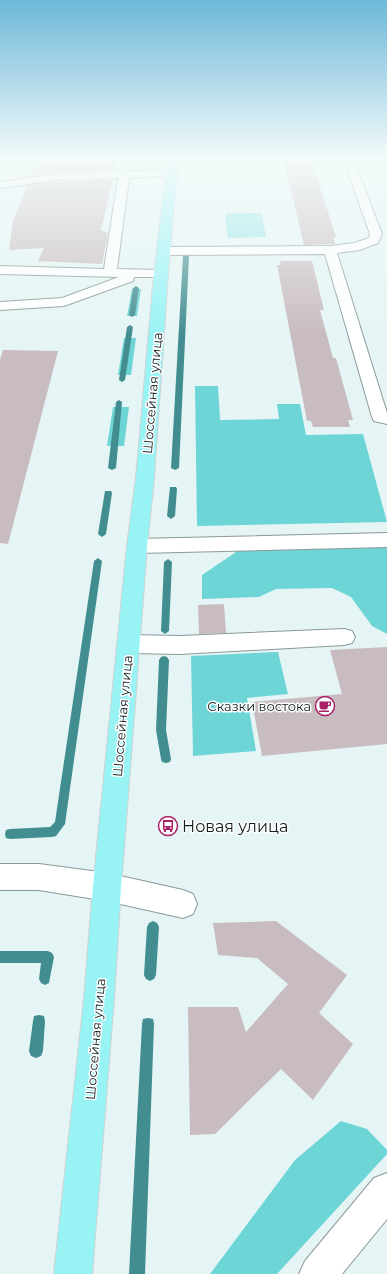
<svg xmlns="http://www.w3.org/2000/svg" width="387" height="1274" viewBox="0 0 387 1274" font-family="Montserrat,sans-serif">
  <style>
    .green { fill: #99e5e7 }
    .forest { fill: #6ed5d7 }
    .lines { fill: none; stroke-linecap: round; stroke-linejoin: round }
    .stream { fill: #428d90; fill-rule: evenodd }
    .building { fill: #c9bcc0 }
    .minor-casing { stroke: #8a9999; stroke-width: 2 }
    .major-casing { stroke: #d1d2d2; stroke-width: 2 }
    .minor { fill: #fff; fill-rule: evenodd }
    .major { fill: #98f3f5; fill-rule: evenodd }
    .labels { text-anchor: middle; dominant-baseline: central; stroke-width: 3; stroke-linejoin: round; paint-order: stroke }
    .street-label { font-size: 13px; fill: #171c1c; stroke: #fcffff }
    .poi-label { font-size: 13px; fill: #171c1c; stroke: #fcffff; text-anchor: end }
    .near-poi-label { font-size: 16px; fill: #171c1c; stroke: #fcffff; text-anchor: start }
  </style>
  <rect width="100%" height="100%" fill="#e5f5f5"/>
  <polygon class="green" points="225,213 262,213 266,237 228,238"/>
  <g class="forest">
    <polygon points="132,289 141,289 137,316 127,316"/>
    <polygon points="124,338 136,338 131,375 118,375"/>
    <polygon points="195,386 218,386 220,420 279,419 277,404 300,404 306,435 363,434 387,522 197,526"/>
    <polygon points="113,407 129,407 124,446 107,446"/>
    <polygon points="387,546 387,634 372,626 351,597 332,588 276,589 259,597 202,599 202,575 239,550"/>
    <polygon points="278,652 288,694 247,698 256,751 193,756 191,656"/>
    <polygon points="341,1121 367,1129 387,1150 387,1154 277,1274 210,1274 295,1160"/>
  </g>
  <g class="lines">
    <g class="stream">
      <polygon points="186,254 189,256 179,468 175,470 171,468 183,256"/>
      <polygon points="136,286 139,288 135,315 132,317 129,315 133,288"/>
      <polygon points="130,325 133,327 125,380 122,382 119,380 127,327"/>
      <polygon points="119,400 122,402 116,468 112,470 108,468 116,402"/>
      <polygon points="170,487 176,487 177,489 175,516 171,519 167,516"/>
      <polygon points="105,491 111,491 112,493 106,534 102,537 98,534"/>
      <polygon points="98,558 102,561 65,824 56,836 52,837 10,839 6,838 5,834 6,830 10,829 50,827 55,822 94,561"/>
      <polygon points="168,559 172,562 169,631 165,634 161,631 164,562"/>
      <polygon points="164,656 167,657 169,660 166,730 171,759 170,762 166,763 162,762 161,759 156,730 159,660 161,657"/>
      <polygon points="153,921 157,923 159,927 156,975 154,979 150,981 146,979 144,975 147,927 149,923"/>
      <polygon points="0,951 48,951 52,953 54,957 49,983 45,985 41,983 39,979 41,963 0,963"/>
      <polygon points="39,1015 44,1016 45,1021 43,1051 41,1056 36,1058 31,1056 29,1051 33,1021 34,1016"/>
      <polygon points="148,1018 153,1019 154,1024 145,1274 129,1274 142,1024 143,1019"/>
    </g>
  </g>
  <g class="building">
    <polygon points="118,158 115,170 56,172 31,176 38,159"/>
    <polygon points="286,159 309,159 310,165 313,165 336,237 333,237 335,244 304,245 284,161 286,161"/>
    <polygon points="113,180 101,230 108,233 102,264 38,261 44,248 9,250 13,221 27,186 56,182"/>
    <polygon points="280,261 312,261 324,310 320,310 333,358 336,358 353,420 348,420 350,427 313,427 311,421 307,421 277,265 281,265"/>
    <polygon points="3,350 58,351 8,544 0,543 0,360"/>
    <polygon points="224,604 226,633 199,634 198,605"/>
    <polygon points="387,647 387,744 262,756 252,702 342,694 330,650"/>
    <polygon points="276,921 347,975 319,1013 353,1044 313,1100 281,1069 215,1134 190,1135 188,1007 238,1007 246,1032 288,984 257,958 218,955 213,923"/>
  </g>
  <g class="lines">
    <g class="minor-casing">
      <g id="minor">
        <polygon points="343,158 353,158 382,234 378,243 360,250 337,253 387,413 387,424 374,421 372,417 325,254 164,255 160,254 158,251 160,248 164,247 330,246 354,243 369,238 370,234"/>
        <polygon points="172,170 176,171 177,173 176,175 129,178 117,269 161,270 166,271 168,274 166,277 134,277 133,281 64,306 0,310 0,302 62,298 119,277 0,274 0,266 104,269 118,178 56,180 0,188 0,182 56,174"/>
        <polygon points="387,533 387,547 137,553 130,551 127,546 130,541 137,539"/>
        <polygon points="344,629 352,631 355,637 352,643 344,645 180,654 129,653 121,650 118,644 121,638 129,635 180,636"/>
        <polygon points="0,864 39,864 107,873 183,890 193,894 197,904 193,914 183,918 107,901 39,890 0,890"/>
        <polygon points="387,1173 387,1219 342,1274 299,1274 305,1261 374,1178"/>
      </g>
    </g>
    <g class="major-casing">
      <polygon id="major" points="168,158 178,158 168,274 154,478 147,546 121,887 114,999 92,1274 54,1274 84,999 93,887 127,546 136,478 154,274"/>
    </g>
    <use href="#minor" class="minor"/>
    <use href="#major" class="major"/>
  </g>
  <linearGradient id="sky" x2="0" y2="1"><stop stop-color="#6db8d8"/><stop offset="0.47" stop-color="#f3fafa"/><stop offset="1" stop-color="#f3fafa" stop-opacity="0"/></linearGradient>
  <rect width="387" height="336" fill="url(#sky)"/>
  <defs>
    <g id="cafe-ring" transform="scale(1)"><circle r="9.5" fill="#fcffff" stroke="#a92066" stroke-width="1.5"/><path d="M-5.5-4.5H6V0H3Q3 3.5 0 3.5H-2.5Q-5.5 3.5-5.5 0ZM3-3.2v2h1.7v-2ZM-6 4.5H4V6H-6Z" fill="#a92066"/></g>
    <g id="bus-ring" transform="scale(1)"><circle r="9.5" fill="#fcffff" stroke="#a92066" stroke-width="1.5"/><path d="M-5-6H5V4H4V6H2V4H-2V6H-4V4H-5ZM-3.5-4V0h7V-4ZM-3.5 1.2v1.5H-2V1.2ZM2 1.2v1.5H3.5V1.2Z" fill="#a92066"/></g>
  </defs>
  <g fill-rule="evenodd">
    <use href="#cafe-ring" x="325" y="706"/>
    <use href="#bus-ring" x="168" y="826"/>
  </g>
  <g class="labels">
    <g class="street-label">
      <text transform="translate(152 393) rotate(-85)">Шоссейная улица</text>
      <text transform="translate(122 716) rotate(-85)">Шоссейная улица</text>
      <text transform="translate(95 1039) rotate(-85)">Шоссейная улица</text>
    </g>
    <g class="poi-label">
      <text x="311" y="706">Сказки востока</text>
    </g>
    <g class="near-poi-label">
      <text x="182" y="826">Новая улица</text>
    </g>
  </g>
</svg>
